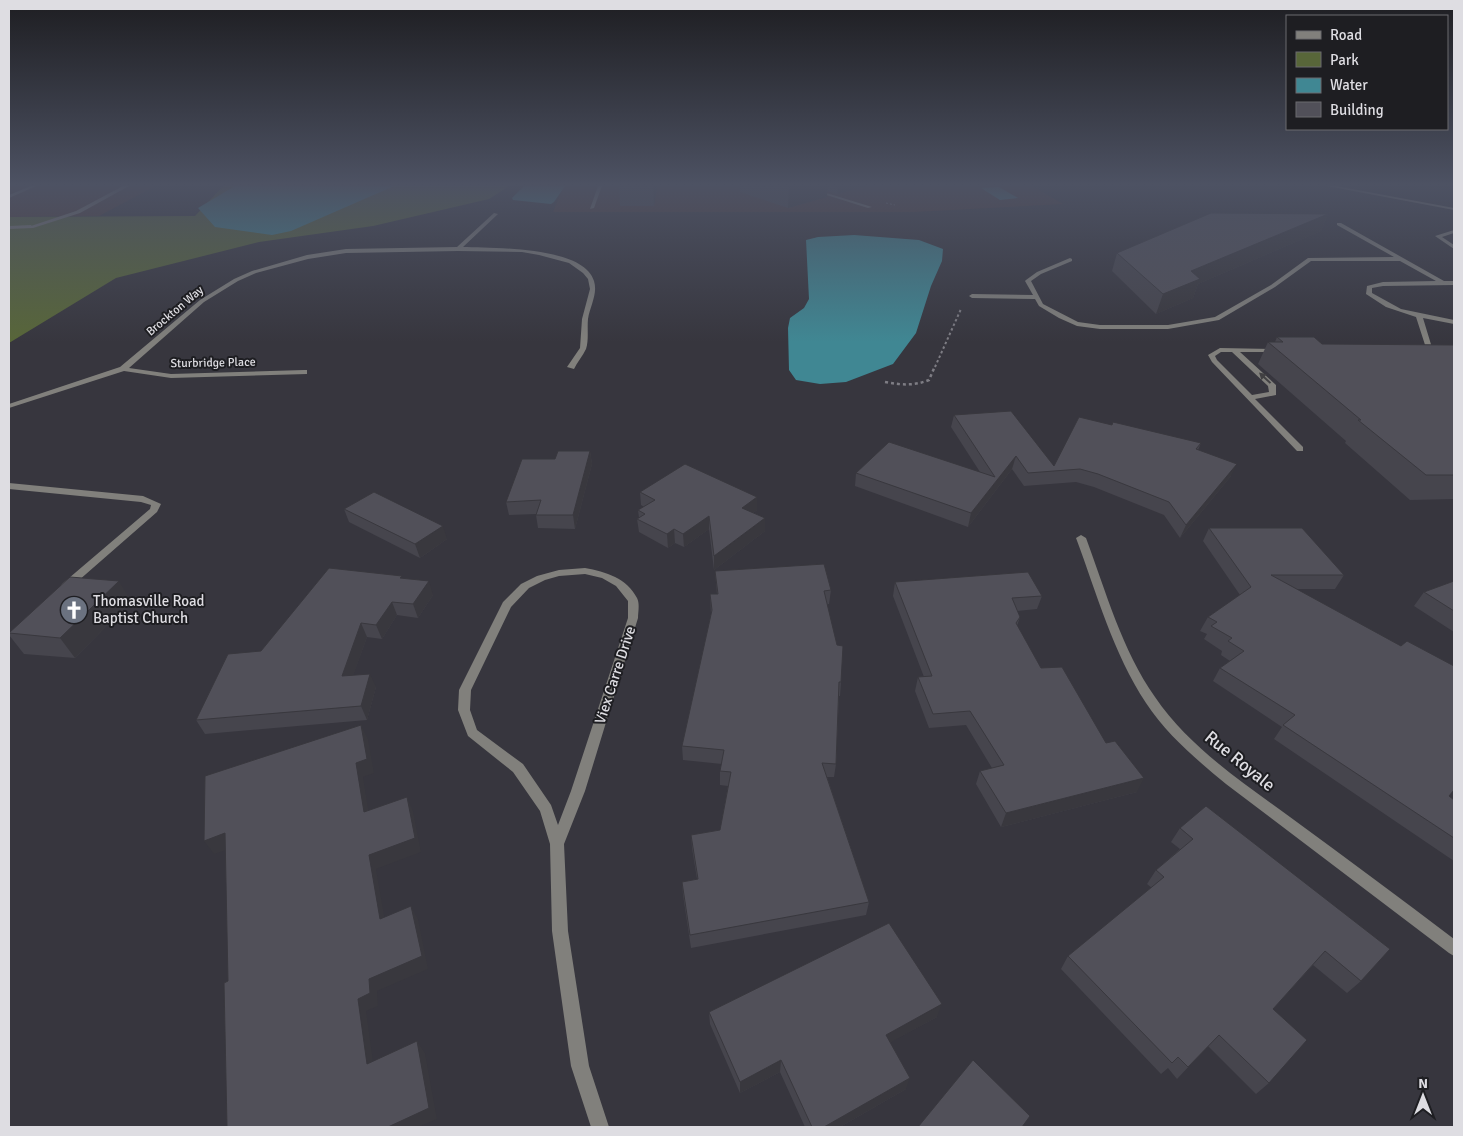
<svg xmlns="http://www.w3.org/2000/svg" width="1463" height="1136" viewBox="0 0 1463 1136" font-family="Signika,sans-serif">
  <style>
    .commercial { fill: #4e3939 }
    .green { fill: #586639 }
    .water { fill: #408793 }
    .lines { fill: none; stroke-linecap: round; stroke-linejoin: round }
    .path-far2 { stroke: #7e7d84; stroke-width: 1; stroke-dasharray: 2 2; stroke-linecap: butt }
    .path-far1 { stroke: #7e7d84; stroke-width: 2; stroke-dasharray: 2.5 2.5; stroke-linecap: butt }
    .path { stroke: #7e7d84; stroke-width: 2.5; stroke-dasharray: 3 3; stroke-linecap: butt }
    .service { fill: #81807c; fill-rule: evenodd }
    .minor { fill: #81807c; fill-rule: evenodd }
    .wall { fill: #46454d }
    .shaded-wall { fill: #39383e }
    .building { fill: #515059; stroke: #39383e }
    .oneway { fill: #414042 }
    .labels { text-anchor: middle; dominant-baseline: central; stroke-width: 4; stroke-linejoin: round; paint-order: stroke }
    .far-street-label { font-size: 12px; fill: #dedde2; stroke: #1e1e22 }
    .poi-label { font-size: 15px; fill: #dedde2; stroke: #1e1e22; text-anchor: start }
    .street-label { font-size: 15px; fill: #dedde2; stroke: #1e1e22 }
    .near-street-label { font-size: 18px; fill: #dedde2; stroke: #1e1e22 }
  </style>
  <rect width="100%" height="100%" fill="#37363e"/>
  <g class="commercial">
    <polygon points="9,183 161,183 99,216 9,217"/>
    <polygon points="565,183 1027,183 1063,204 914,212 553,212"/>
  </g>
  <polygon class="green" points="226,183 511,183 503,190 489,199 373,226 259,242 116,278 9,343 9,217 195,216"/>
  <g class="water">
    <polygon points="240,183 401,183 291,231 272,235 215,227 198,208"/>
    <polygon points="527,183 567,183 554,202 551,204 513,200 512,198"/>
    <polygon points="998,187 999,187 1018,198 1000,200 981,188"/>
    <polygon points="854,235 919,240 943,249 942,261 931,286 916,333 893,364 846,382 820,384 796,380 789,370 788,328 790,318 804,308 809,299 806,240 818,237"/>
  </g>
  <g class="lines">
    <polyline class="path-far2" points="886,203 895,205"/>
    <polyline class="path-far1" points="935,367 961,309"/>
    <path class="path" d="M885,382C901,385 914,386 929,380L935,366"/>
    <g class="service">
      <polygon points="38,183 43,183 9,198 9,195"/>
      <polygon points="599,183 603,183 594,208 590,209"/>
      <polygon points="788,183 794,183 872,207 868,208"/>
      <polygon points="1337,223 1341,223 1444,281 1454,281 1454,285 1383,286 1372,288 1372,293 1401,309 1454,320 1454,324 1423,318 1433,351 1432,352 1427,351 1416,317 1386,307 1366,294 1367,286 1383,282 1436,281 1400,261 1311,261 1275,287 1219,320 1168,329 1100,329 1077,326 1059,318 1039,306 1035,299 972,298 969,296 972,294 1033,295 1025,281 1026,280 1037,272 1070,258 1072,259 1072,261 1041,274 1031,281 1043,304 1078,322 1100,325 1168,325 1215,317 1271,285 1308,258 1394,257 1337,225"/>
      <polygon points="31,225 33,228 9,229 9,226"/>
      <polygon points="1454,230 1454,233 1442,237 1454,245 1454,249 1435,236"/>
      <path d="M1220,348L1279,349L1280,350L1277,352H1240L1276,385V395L1255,399L1303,447V451H1297L1212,362L1208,355ZM1221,352H1232L1268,386L1269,392L1252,395L1217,360L1215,356Z"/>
      <polygon points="9,483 143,496 161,504 157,512 70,588 66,589 61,586 62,584 150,509 151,505 141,502 9,489"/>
    </g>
    <g class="minor">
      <polygon points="118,183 123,183 129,186 80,213 33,228 28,227 76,211 123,186"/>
      <polygon points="1311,183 1320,183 1454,208 1454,210"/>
      <path d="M494,213L498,214L463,247C492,248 584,246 594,281C598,294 590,306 588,319C587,328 589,340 586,349C583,356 577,362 574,369L567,367L580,348L582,319L590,289L588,279L583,273L569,263L539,255L522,252L458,251L346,253L308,259L256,273L238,281L204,302L129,368L171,374L304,370H307V374L171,378L124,371L9,408V404L120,367L200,300L234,279L252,271L307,255L346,249L457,247Z"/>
      <path d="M1081,535L1086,538C1106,592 1122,650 1155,697C1189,747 1242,782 1290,817C1345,857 1400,898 1454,939V956L1449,953L1226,784C1197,760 1167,735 1146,703C1113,653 1097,594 1076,538Z"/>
      <path d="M585,568C606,572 627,578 637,598C640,604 638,612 638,618L585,791L564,844L568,931L589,1066L609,1127H591L571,1066L552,931L550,844L540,811L513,772L468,736L458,710L459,690L503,602L521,584L537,576L559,570ZM585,574L602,578L616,586L628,601V618L571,791L558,825L551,805L523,764L477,730L470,710L471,690L511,607L529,588L545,580L559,576Z"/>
    </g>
  </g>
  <g class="wall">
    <polygon points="619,183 658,183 654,206 620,206"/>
    <polygon points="740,183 874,183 874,184 837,194 827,191 827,197 788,208 740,192"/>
    <polygon points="1328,214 1321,231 1198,284 1193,298 1156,314 1112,271 1117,253"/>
    <polygon points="1277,337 1322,344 1454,345 1454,499 1410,500 1345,443 1346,441 1258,364 1268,342 1275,342"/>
    <polygon points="954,415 1054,466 1112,425 1201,443 1198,450 1231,476 1180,538 1164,515 1094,487 1076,482 1024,486 1012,469 968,527 855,486 856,473 980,472 951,427"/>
    <polygon points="590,451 592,464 575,529 538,528 536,515 536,514 509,515 506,502 555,459"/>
    <polygon points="640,492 757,497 757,510 753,513 765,518 765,531 714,570 709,529 684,547 675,543 668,548 639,532 637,519 639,518 638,510 644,507 641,505"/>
    <polygon points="344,509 447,539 420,558 349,522"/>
    <polygon points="1209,528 1344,575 1335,589 1296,589 1449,796 1454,800 1454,861 1274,739 1282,727 1213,681 1220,668 1230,661 1221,655 1222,651 1204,639 1207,634 1200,631 1208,617 1240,595 1203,541"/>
    <polygon points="715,571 831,590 829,604 827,604 841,682 840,696 839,696 836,764 834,777 827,777 869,902 866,915 691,948 683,895 682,882 697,879 692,848 691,835 720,830 728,786 720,785 720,771 722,764 683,760 682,746 711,614 710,594 717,594"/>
    <polygon points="403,579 433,595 418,618 397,615 382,639 367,637 353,675 376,687 367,720 205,734 196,720"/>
    <polygon points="1454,581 1454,632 1414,606 1424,592"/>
    <polygon points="895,582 1042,596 1037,609 1017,611 1020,617 1017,626 1041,668 1106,743 1137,792 1001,827 976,784 980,771 992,768 966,725 929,728 915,691 918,677 924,677 893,596"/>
    <polygon points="131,601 75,658 24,654 9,635 9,633"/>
    <polygon points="1180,828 1361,981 1347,993 1313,965 1273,1009 1269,1083 1256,1094 1208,1046 1177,1079 1168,1068 1161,1074 1061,969 1068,956 1152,888 1147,884 1156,870 1180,849 1171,842"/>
    <polygon points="709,1012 937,1017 890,1042 906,1089 840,1127 805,1127 780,1072 740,1093 710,1024"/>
  </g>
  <g class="shaded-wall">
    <polygon points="653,183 658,183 654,206"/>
    <polygon points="799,183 828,183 827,197 788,208 789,186"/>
    <polygon points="838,183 874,183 874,184 837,194"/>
    <polygon points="1328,214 1321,231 1198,284 1193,298 1156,314 1163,294 1191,271"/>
    <polygon points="590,451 592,464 575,529 573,515"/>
    <polygon points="1016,456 1012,469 968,527 971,513"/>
    <polygon points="1237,464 1231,476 1180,538 1186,525"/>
    <polygon points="757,497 757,510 742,521 742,508"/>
    <polygon points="709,516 709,529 684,547 683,534"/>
    <polygon points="765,518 765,531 714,570 714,556"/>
    <polygon points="443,526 447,539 420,558 415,544"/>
    <polygon points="674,529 675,543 668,548 667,534"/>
    <polygon points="119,581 131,601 75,658 60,638"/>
    <polygon points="429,581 433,595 418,618 413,604"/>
    <polygon points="392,602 397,615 382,639 376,625"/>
    <polygon points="361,623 367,637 348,690 342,676"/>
    <polygon points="370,674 376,687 367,720 361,706"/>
    <polygon points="361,725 368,739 374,773 363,777 371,826 364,812 356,763"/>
    <polygon points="1144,778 1137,792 1001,827 1006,813"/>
    <polygon points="407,797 413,811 421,852 376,869 387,932 380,919 369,855"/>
    <polygon points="225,833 235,847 214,854 204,841"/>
    <polygon points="411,906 418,919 428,969 377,991 378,1006 366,1011 375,1075 367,1064 358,999"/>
    <polygon points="942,1004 937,1017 882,1047 886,1035"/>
    <polygon points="417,1041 425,1053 437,1119 418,1127 388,1127"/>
    <polygon points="781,1060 780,1072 740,1093 740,1082"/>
    <polygon points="910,1078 906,1089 840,1127 824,1127"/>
  </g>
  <g class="building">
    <polygon points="619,183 653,183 618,184"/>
    <polygon points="780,183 799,183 789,186"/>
    <polygon points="1211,213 1328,214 1191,271 1200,279 1163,294 1117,253"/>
    <polygon points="1277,337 1314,337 1322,344 1454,345 1454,475 1426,475 1358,420 1361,420 1268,342 1283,342"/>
    <polygon points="1011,411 1054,466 1079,417 1112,425 1113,422 1201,443 1196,449 1237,464 1186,525 1169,502 1098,474 1080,469 1028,473 1016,456 971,513 856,473 889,442 995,477 954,415"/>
    <polygon points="558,451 590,451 573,515 536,515 541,500 506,502 522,459 555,459"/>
    <polygon points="685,464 757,497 742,508 765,518 714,556 709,516 683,534 674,529 667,534 637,519 645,514 638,510 655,500 640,492"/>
    <polygon points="374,492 443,526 415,544 344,509"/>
    <polygon points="1209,528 1302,528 1344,575 1271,575 1401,646 1407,641 1454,666 1454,790 1449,796 1454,800 1454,838 1283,725 1295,715 1220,668 1244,651 1228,641 1232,638 1211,626 1217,622 1208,617 1251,587"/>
    <polygon points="824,564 831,590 824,591 837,645 843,646 841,682 839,682 836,764 822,763 869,902 690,935 682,882 698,879 691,835 720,830 731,772 720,771 724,750 682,746 712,610 710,594 718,594 715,571"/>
    <polygon points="329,568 402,576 400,578 429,581 413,604 392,602 376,625 361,623 342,676 370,674 361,706 196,720 228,654 261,651"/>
    <polygon points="1028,572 1042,596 1012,598 1020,617 1016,623 1041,668 1062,667 1106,743 1115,741 1144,778 1006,813 980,771 1004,765 970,711 933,714 918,677 932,676 895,582"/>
    <polygon points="70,577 119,581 60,638 9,633"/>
    <polygon points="1454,581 1454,611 1424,592"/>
    <polygon points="361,725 367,759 356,763 364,812 407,797 415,838 369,855 380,919 411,906 422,956 369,979 370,993 358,999 367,1064 417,1041 429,1108 388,1127 226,1127 227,1127 224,983 228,981 225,833 204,841 205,776"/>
    <polygon points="1206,806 1390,949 1361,981 1325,951 1273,1009 1307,1040 1269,1083 1219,1035 1188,1067 1178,1057 1172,1063 1068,956 1164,877 1156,870 1193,839 1180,828"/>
    <polygon points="889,923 942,1004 886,1035 910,1078 824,1127 812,1127 781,1060 740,1082 709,1012"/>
    <polygon points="973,1060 1030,1116 1022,1127 918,1127"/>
  </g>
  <defs><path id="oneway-solid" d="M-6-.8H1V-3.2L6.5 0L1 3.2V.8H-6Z" transform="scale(1.25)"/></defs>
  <use class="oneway" href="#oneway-solid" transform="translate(1265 378) rotate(-137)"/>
  <linearGradient id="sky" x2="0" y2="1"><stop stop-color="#1e1e22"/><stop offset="0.54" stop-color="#4d5263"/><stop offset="1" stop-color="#4d5263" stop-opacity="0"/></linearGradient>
  <rect width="1463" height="342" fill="url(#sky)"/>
  <defs>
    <g id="church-disc" transform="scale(1.4375)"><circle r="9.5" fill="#6b7280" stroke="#1e1e22"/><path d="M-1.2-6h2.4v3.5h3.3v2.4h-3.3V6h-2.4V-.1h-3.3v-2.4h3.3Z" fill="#fff"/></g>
  </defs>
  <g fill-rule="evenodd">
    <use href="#church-disc" x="74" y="610"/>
  </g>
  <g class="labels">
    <g class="far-street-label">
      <text transform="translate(175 311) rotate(-40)">Brockton Way</text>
      <text transform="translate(213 363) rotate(-1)">Sturbridge Place</text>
    </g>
    <g class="poi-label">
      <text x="93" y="601">Thomasville Road<tspan x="93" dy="17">Baptist Church</tspan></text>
    </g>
    <g class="street-label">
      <text transform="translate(615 675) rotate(-72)">Viex Carre Drive</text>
    </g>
    <g class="near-street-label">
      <text transform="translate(1240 761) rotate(39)">Rue Royale</text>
    </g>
  </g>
  <rect width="1463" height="1136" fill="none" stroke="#dedde2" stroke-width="20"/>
  <rect x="1286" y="15" width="162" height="115" fill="#1e1e22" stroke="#6b6a6f"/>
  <rect x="1296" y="31" width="25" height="8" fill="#81807c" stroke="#6b6a6f"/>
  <text x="1330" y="40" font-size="15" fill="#dedde2">Road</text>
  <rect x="1296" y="52" width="25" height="15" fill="#586639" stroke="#6b6a6f"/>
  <text x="1330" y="65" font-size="15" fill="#dedde2">Park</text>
  <rect x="1296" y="78" width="25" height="15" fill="#408793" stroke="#6b6a6f"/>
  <text x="1330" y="90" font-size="15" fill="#dedde2">Water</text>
  <rect x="1296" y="102" width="25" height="15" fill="#515059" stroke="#6b6a6f"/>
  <text x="1330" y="115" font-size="15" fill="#dedde2">Building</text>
  <g transform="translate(1423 1096)" stroke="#1e1e22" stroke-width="4" paint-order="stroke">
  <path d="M0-4L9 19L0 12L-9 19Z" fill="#dedde2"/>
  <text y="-8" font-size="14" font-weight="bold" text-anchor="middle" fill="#dedde2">N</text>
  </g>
</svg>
